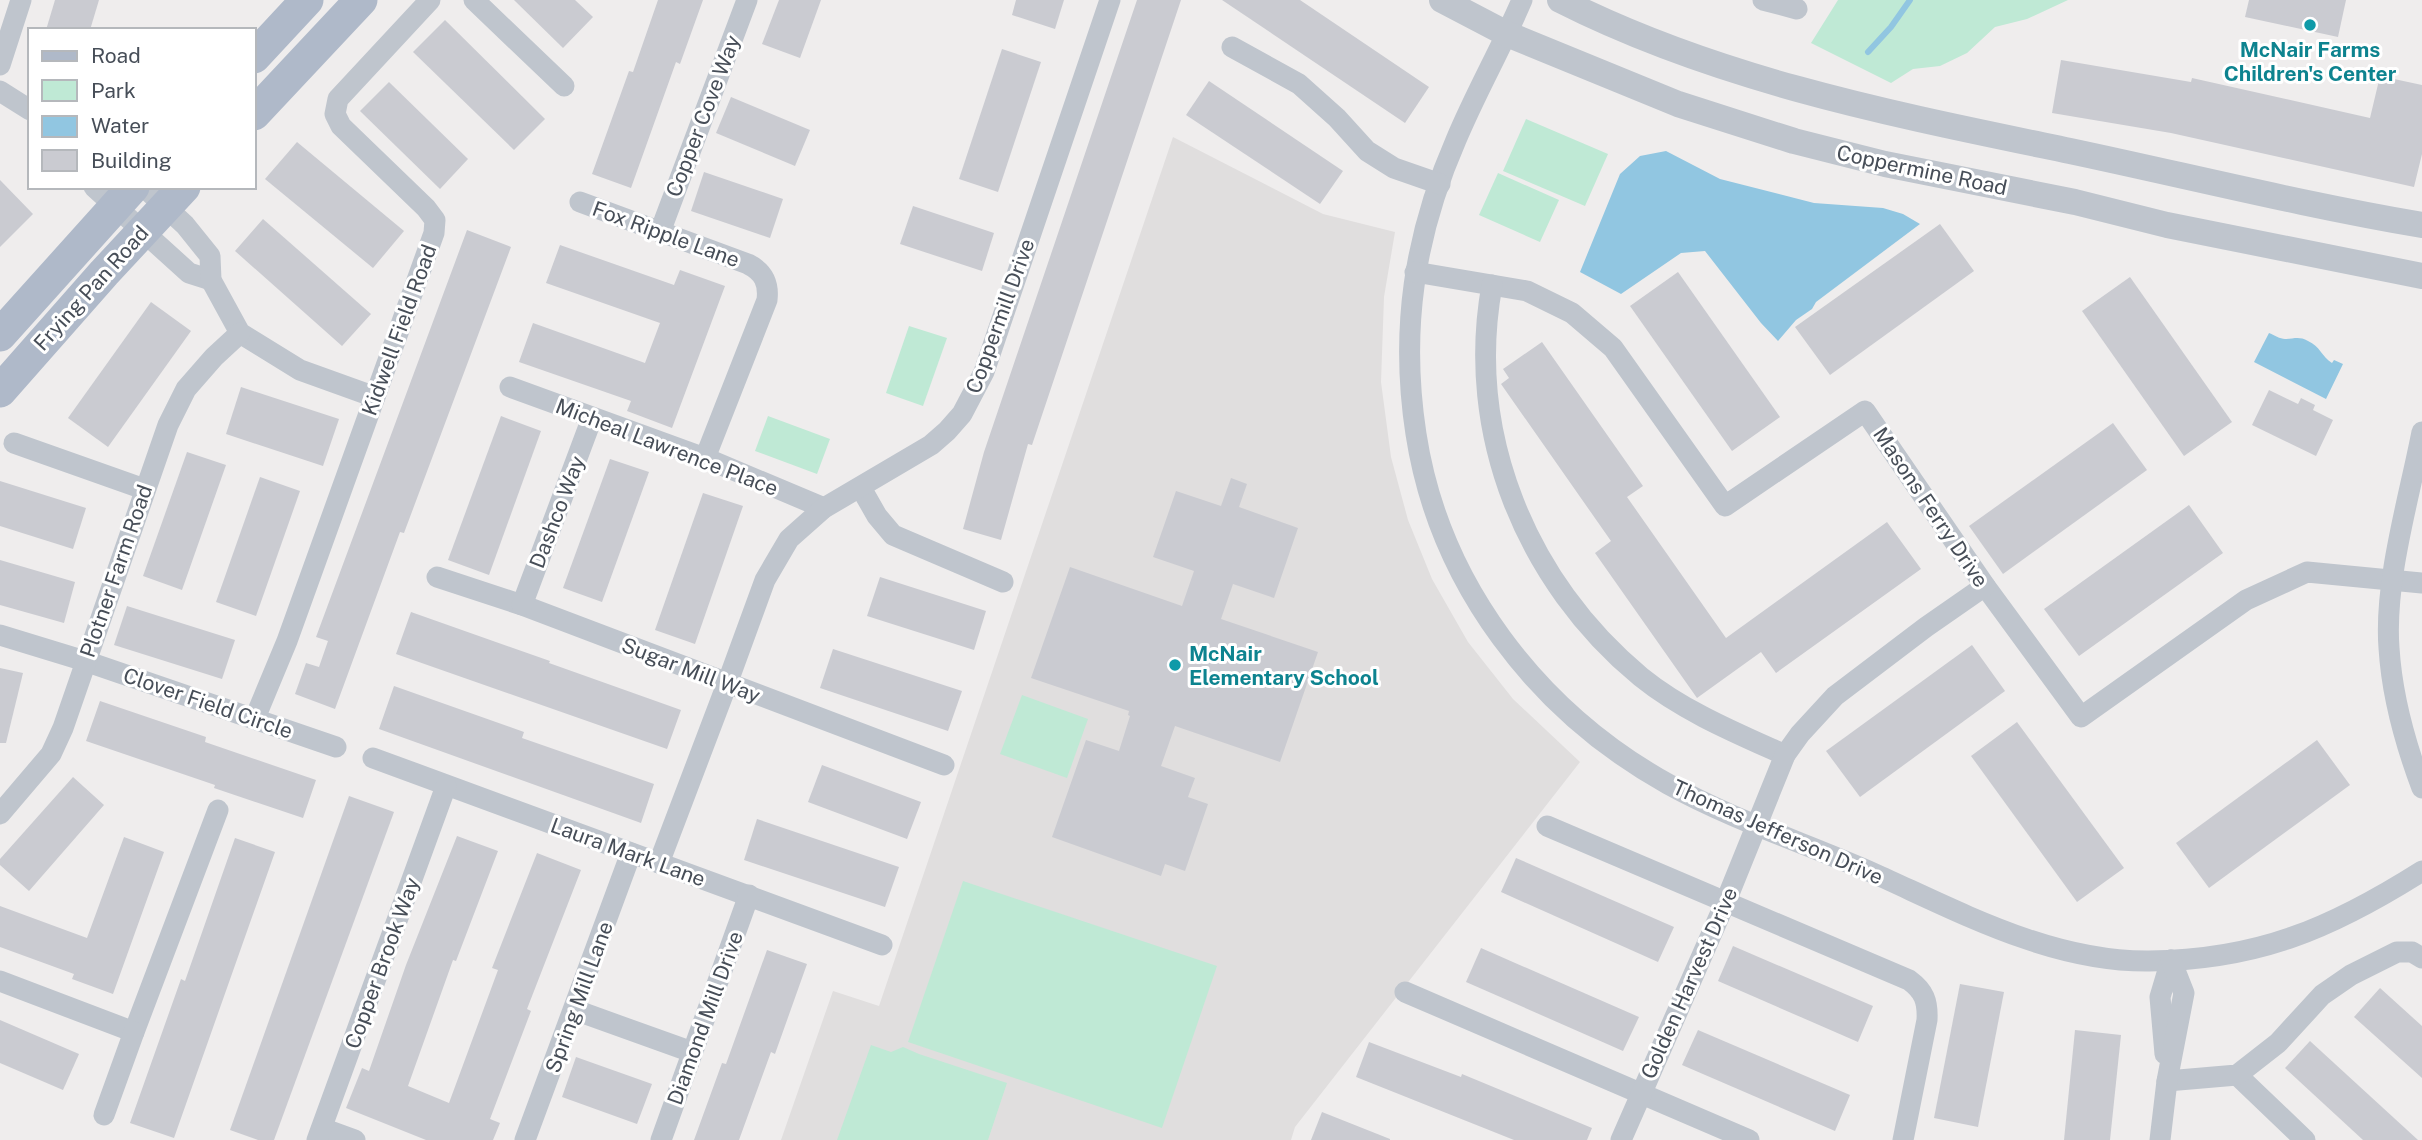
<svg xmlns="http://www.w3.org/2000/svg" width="2422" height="1140" viewBox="0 0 2422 1140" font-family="'Public Sans',sans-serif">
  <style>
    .education { fill: #e0dede }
    .green { fill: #bfe9d5 }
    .water { fill: #91c6e1 }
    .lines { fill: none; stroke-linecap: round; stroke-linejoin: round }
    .stream { stroke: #91c6e1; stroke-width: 6 }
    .building { fill: #cacbd1 }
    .minor { stroke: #bfc5cd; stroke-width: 21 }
    .tertiary { stroke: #bfc5cd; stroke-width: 26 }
    .primary { stroke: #afb9c9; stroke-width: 33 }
    .culture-dot { fill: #0f9aa8; stroke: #fff; stroke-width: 2.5 }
    .labels { text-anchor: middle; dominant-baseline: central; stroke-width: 6; stroke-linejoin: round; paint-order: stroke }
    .culture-label { font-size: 21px; font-weight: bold; fill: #0d838f; stroke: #fff }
    .street-label { font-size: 21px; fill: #474e58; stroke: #fff }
  </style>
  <rect width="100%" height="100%" fill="#efeded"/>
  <polygon class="education" points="1173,137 1323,214 1395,232 1384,297 1381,382 1391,457 1408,520 1432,579 1468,642 1513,699 1580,762 1295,1127 1291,1140 781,1140 833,991 879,1006"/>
  <g class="green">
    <polygon points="1838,0 2068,0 2027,19 1995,27 1967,53 1940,66 1913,69 1891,83 1811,43"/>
    <polygon points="1526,119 1608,154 1585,206 1503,171"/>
    <polygon points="1498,173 1559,200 1540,242 1479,215"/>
    <polygon points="909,326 947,338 923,406 886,393"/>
    <polygon points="768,416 830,439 817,474 755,451"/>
    <polygon points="1022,695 1088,719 1067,778 1000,754"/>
    <polygon points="963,881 1217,966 1162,1128 908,1042"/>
    <polygon points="871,1045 891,1052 903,1047 919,1054 1007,1083 988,1140 837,1140"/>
  </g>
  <g class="water">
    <polygon points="1666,151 1720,179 1814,203 1883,208 1903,214 1920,224 1816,302 1812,309 1796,320 1778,341 1761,323 1705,251 1681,253 1621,294 1580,272 1620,174 1640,156"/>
    <path d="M2269,333C2274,335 2280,339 2285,339C2294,339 2299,336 2308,341C2320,346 2322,357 2332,363L2334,360L2343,364L2326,399L2254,362Z"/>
  </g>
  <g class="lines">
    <polyline class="stream" points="1868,52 1891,27 1910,0"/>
  </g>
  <g class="building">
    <polygon points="55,0 99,0 90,30 46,30"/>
    <polygon points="514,0 575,0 593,17 563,48"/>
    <polygon points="658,0 703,0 680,64 676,62 631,188 592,174 629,71 633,72"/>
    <polygon points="779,0 821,0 800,58 762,44"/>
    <polygon points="1016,0 1064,0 1055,29 1012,15"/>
    <polygon points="1137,0 1181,0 1032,445 1028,444 1001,540 963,529 984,452"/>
    <polygon points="1222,0 1300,0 1429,87 1405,123"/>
    <polygon points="2249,0 2346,0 2338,37 2245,17"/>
    <polygon points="445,20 545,119 514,150 413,52"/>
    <polygon points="1002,49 1041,62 998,192 959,179"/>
    <polygon points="2061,60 2191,82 2192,78 2370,118 2380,76 2422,85 2422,154 2414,187 2171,133 2052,113"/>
    <polygon points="1209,81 1343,171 1320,204 1186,115"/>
    <polygon points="389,82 468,159 440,189 360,111"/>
    <polygon points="731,97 810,130 795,166 716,133"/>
    <polygon points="297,142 404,231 373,268 265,179"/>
    <polygon points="704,172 783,199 770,238 691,211"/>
    <polygon points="0,180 33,214 0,247"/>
    <polygon points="913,206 994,233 982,271 900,244"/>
    <polygon points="263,219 371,314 342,346 235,251"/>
    <polygon points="1940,224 1974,271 1830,375 1795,327"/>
    <polygon points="467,230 511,247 404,533 400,532 335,709 295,694 306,663 319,667 328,641 316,637"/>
    <polygon points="560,245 674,285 680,270 725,286 672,428 627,411 631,401 519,362 533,323 645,363 660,323 546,283"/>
    <polygon points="1678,272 1780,417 1732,451 1630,306"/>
    <polygon points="2130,277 2232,422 2184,456 2082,311"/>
    <polygon points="151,302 191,331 108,447 68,418"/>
    <polygon points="1542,342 1643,486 1627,497 1726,638 1887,522 1921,569 1776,673 1761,652 1697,698 1595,553 1611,541 1501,384 1509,378 1503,369"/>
    <polygon points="241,387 339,419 323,466 226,434"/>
    <polygon points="2269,390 2298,404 2301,398 2315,405 2313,410 2333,420 2316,456 2252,425"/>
    <polygon points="501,416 541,431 489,575 448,560"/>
    <polygon points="2113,423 2147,470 2003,574 1969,526"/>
    <polygon points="187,452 226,465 182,590 143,576"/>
    <polygon points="610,459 649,472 602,602 563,588"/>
    <polygon points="260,477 300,491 256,616 216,602"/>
    <polygon points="1231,478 1247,484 1239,507 1298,528 1274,598 1233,584 1221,619 1318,652 1280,762 1175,726 1161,766 1195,778 1188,797 1208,804 1185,871 1165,864 1161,876 1052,837 1086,740 1119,751 1130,716 1128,715 1129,711 1031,678 1070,567 1182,606 1194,571 1153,557 1176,491 1221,506"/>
    <polygon points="0,481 86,508 73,549 0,526"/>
    <polygon points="703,493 743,506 695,644 655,630"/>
    <polygon points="2189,505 2223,553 2079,656 2044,609"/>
    <polygon points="0,560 75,582 64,623 0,605"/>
    <polygon points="880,577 986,611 974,650 867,616"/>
    <polygon points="127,606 235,640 222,679 114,645"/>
    <polygon points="411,612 550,661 549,663 681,710 667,749 396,654"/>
    <polygon points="1972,645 2005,691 1860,797 1826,751"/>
    <polygon points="833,649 962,691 948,731 820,688"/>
    <polygon points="0,668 23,673 6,743 0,743"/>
    <polygon points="394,686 524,732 522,738 654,784 641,823 379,729"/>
    <polygon points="100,701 206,737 205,742 316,780 303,818 214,788 215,785 86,741"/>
    <polygon points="2017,722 2124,868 2077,902 1971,756"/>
    <polygon points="2317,740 2350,785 2209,888 2176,843"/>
    <polygon points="822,765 921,802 907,839 808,802"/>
    <polygon points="73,777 104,805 29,891 0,865 0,859"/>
    <polygon points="349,796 394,812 274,1140 258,1140 230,1130"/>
    <polygon points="757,819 899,867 885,907 744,860"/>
    <polygon points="457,836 498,851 456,961 453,960 408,1086 449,1103 498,970 492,968 537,853 581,870 527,1009 531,1011 490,1119 500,1123 493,1140 426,1140 346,1108 362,1068 369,1071 406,965"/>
    <polygon points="124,837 164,852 113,994 72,979 74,974 0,947 0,906 87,938"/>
    <polygon points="235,838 275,852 174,1138 130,1123 181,979 185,981"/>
    <polygon points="1516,858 1674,927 1658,962 1501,892"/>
    <polygon points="1733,946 1873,1006 1858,1042 1718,981"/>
    <polygon points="1481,948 1639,1017 1623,1051 1466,982"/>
    <polygon points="767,950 807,964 775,1054 771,1052 739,1140 694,1140 722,1063 726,1064"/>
    <polygon points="1960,984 2004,992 1978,1127 1934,1118"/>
    <polygon points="2380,988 2422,1026 2422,1078 2354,1017"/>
    <polygon points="0,1020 79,1054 63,1090 0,1063"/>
    <polygon points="1698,1030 1850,1095 1835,1131 1682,1065"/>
    <polygon points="2075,1030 2121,1035 2110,1140 2064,1140"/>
    <polygon points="2310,1041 2418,1140 2363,1140 2285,1068"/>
    <polygon points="1369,1042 1461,1077 1462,1074 1592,1128 1587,1140 1514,1140 1356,1077"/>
    <polygon points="576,1057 652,1084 637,1124 562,1097"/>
    <polygon points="1322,1112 1390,1139 1390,1140 1311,1140"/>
  </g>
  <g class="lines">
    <g class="minor">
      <polyline points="474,0 564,86"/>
      <path d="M1522,0C1502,47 1476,92 1456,140C1414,236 1400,330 1416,434C1439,584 1537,711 1668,784C1733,820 1805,843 1873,873C1960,912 2051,962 2149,961C2258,960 2332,928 2422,871"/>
      <polyline points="1763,0 1797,9"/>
      <polyline points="1232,47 1299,84 1337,118 1367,151 1394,168 1440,184"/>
      <polyline points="0,65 21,0"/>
      <polyline points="0,91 30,110"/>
      <polyline points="94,187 189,273 211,280"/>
      <polyline points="144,187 185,225 210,256 211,280 240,333 300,370 375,397"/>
      <path d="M580,202L748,264C764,272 769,283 767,300L705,458"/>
      <polyline points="660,232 747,0"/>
      <polyline points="1415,272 1527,291 1572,313 1613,348 1725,506 1865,411 1985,586 2081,717 2246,600 2307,572 2422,583"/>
      <path d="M1492,285C1465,433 1526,582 1641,677C1683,711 1736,733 1785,755"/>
      <polyline points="510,387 705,458 824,508"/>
      <path d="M2422,432C2409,499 2384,581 2389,648C2392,696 2405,743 2422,788"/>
      <polyline points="14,443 144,489"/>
      <polyline points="861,488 877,516 893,535 1003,582"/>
      <polyline points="437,577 522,605 944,765"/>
      <polyline points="522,605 592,418"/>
      <polyline points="0,635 85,661 336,747"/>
      <polyline points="255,718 287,641 434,233 435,220 426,208 341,126 335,114 338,99 430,0"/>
      <polyline points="373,758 882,945"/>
      <polyline points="0,814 51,754 63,728 168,425 186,389 214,357 240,333"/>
      <path d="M1547,826L1909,980C1924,991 1928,1001 1927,1020L1903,1140"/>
      <polyline points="659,863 727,684 765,580 789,539 824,508 931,445 947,431 962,414 984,372 1110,0"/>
      <polyline points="0,981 134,1032 218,810"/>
      <polyline points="1405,992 1749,1140"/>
      <polyline points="575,1010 692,1052"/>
      <polyline points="2165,1054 2160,997 2171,960"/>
      <polyline points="2237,1075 2305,1140"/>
      <polyline points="2167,1081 2237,1075 2278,1043 2322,995 2351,975 2397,952 2412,952 2422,958"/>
      <polyline points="104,1115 134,1032"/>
      <polyline points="322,1128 355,1140"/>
      <polyline points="317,1140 446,786"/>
      <polyline points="525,1140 631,853"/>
      <polyline points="661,1140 749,895"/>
      <polyline points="1621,1140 1726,901 1785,755 1800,734 1835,696 1926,627 1985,586"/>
      <polyline points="2160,1140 2167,1081 2184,993 2171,960"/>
    </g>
    <g class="tertiary">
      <polyline points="1442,0 1507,34 1678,104 1794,141 1885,164 2075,202 2167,225 2422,276"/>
      <path d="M1560,0C1720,81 1897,115 2070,151C2188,176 2304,205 2422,225"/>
    </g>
    <g class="primary">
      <polyline points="254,57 307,0"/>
      <polyline points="254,114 361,0"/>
      <polyline points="0,335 133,187"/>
      <polyline points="0,391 104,273 184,187"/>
    </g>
  </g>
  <g class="culture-dot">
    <circle cx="2310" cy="25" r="7"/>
    <circle cx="1175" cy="665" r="7"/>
  </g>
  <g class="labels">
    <g class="culture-label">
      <text x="2310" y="49">McNair Farms<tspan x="2310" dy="24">Children's Center</tspan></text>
      <text x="1189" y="653" text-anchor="start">McNair<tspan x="1189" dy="24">Elementary School</tspan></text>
    </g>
    <g class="street-label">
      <text transform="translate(703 116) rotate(-69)">Copper Cove Way</text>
      <text transform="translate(1922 170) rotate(12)">Coppermine Road</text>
      <text transform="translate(666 234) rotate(20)">Fox Ripple Lane</text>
      <text transform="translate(91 288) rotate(-48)">Frying Pan Road</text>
      <text transform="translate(1000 316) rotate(-70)">Coppermill Drive</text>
      <text transform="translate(399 330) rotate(-70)">Kidwell Field Road</text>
      <text transform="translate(667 447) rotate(21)">Micheal Lawrence Place</text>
      <text transform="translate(1931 507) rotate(56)">Masons Ferry Drive</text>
      <text transform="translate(557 512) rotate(-69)">Dashco Way</text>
      <text transform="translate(116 571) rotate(-71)">Plotner Farm Road</text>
      <text transform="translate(691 670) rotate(21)">Sugar Mill Way</text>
      <text transform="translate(208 703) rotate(19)">Clover Field Circle</text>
      <text transform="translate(1778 832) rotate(24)">Thomas Jefferson Drive</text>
      <text transform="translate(628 852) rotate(20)">Laura Mark Lane</text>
      <text transform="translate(382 963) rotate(-70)">Copper Brook Way</text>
      <text transform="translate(1689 983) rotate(-66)">Golden Harvest Drive</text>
      <text transform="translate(579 997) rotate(-70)">Spring Mill Lane</text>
      <text transform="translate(705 1018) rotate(-70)">Diamond Mill Drive</text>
    </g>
  </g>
  <rect x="28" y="28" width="228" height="161" fill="#ffffff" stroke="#b5b8bc" stroke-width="2"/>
  <rect x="42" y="51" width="35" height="10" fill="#afb9c9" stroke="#b5b8bc" stroke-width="2"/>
  <text x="91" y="63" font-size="21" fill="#474e58">Road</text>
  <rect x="42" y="80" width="35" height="21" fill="#bfe9d5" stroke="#b5b8bc" stroke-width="2"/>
  <text x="91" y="98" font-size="21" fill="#474e58">Park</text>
  <rect x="42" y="116" width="35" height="21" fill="#91c6e1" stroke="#b5b8bc" stroke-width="2"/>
  <text x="91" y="133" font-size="21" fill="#474e58">Water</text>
  <rect x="42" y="150" width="35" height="21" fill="#cacbd1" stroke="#b5b8bc" stroke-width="2"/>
  <text x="91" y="168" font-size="21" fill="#474e58">Building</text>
</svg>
